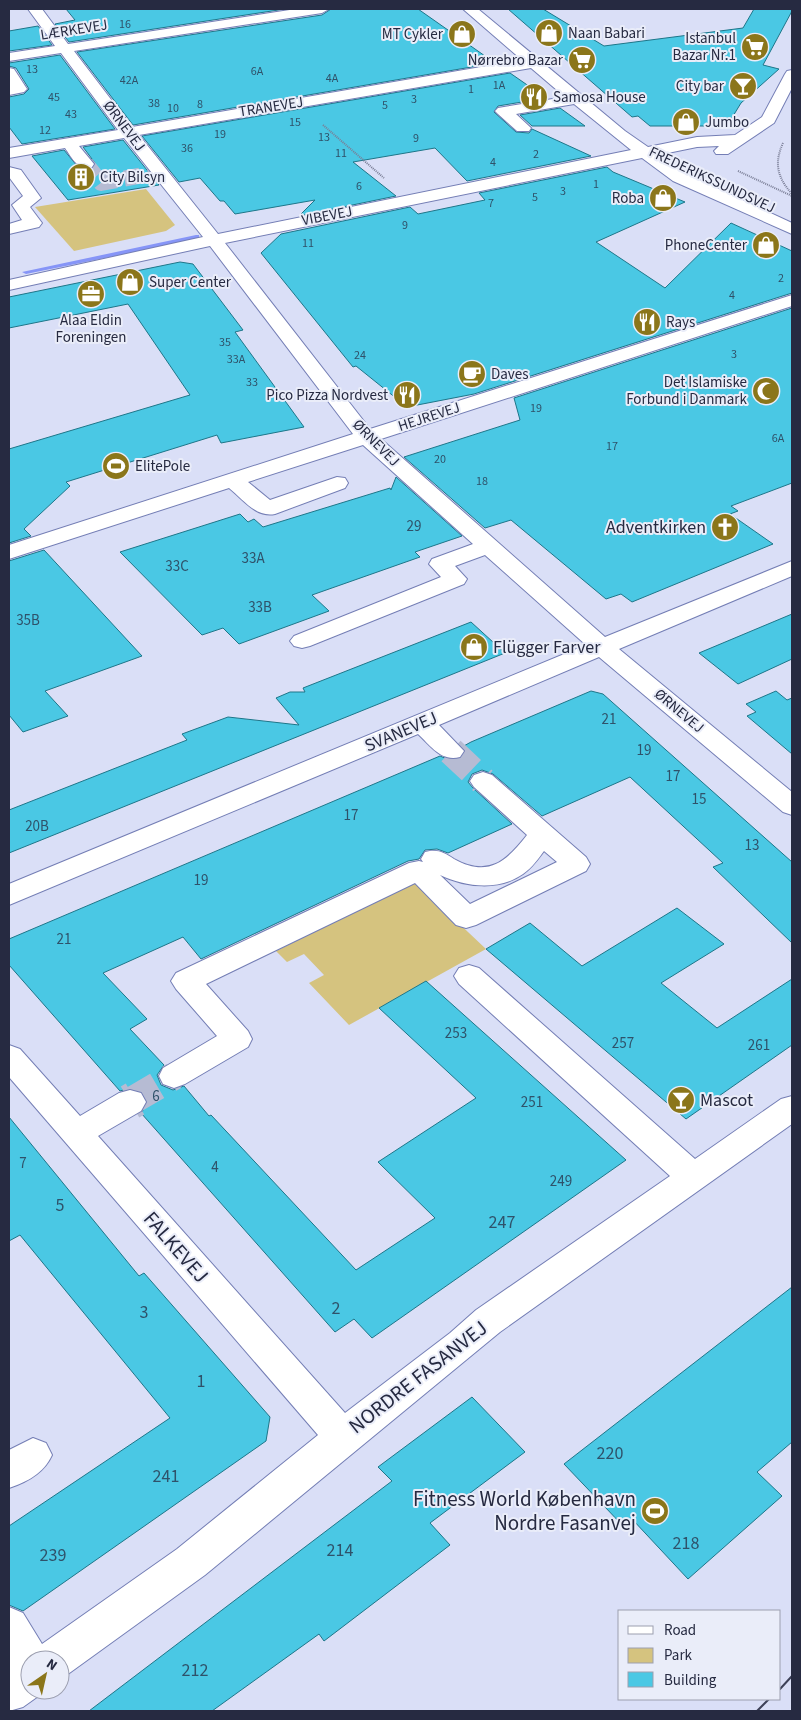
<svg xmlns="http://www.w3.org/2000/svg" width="801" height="1720" viewBox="0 0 801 1720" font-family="'Source Sans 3',sans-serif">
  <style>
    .green { fill: #d5c37f }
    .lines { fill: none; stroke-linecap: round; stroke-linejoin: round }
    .stream { fill: #8695f7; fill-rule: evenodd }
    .building { fill: #4ac8e4; stroke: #1e7689 }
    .minor-tunnel-far2 { stroke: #b6bbd3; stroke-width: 16; stroke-dasharray: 16 8; stroke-linecap: butt }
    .minor-tunnel-far1 { stroke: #b6bbd3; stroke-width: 28; stroke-dasharray: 28 14; stroke-linecap: butt }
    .minor-tunnel { stroke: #b6bbd3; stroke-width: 36; stroke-dasharray: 36 18; stroke-linecap: butt }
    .minor-casing { stroke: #747eb5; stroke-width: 2 }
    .path { stroke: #7a7e96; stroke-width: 2; stroke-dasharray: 1 1; stroke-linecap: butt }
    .minor { fill: #fff; fill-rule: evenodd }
    .tram { stroke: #3d4158; stroke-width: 2 }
    .labels { text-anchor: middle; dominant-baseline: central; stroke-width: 4; stroke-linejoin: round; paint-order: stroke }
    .far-number-label { font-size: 12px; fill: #2f526a }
    .far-street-label { font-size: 15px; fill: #262a41; stroke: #eaedf9 }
    .far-poi-label { font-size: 15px; fill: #262a41; stroke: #eaedf9; text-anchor: start }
    .number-label { font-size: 15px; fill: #2f526a }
    .poi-label { font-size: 18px; fill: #262a41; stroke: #eaedf9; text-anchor: start }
    .street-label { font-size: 18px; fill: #262a41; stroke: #eaedf9 }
    .near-number-label { font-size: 18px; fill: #2f526a }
    .near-street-label { font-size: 21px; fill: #262a41; stroke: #eaedf9 }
    .near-poi-label { font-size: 21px; fill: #262a41; stroke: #eaedf9; text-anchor: end }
  </style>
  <rect width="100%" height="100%" fill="#dadff7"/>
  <g class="green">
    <polygon points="146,189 175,225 166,231 74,251 35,207"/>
    <polygon points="414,881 486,949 349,1025 309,983 324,975 304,954 287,962 276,951"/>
  </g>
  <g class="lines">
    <polygon class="stream" points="196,235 199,235 199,239 26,274 22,272"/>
  </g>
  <g class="building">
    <polygon points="66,9 285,9 69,42 55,24 75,20"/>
    <polygon points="331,9 418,9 495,63 133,125 77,52 322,15"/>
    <polygon points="508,9 543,9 604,46 743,28 754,9 792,9 792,11 763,65 779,69 741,103 727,126 650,126 638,116 632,117"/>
    <polygon points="38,26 52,45 9,51 9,31"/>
    <polygon points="60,55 115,129 22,144 9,127 9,97 24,94 29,89 16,68 9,66 9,63"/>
    <polygon points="510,73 546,98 498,106 494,112 516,132 529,133 532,129 591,156 467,181 435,148 353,162 396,196 299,216 315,200 235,214 224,201 220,201 200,178 179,182 142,136"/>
    <polygon points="560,108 585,126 532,126 520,115"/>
    <polygon points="123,140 159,185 68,200 32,156 64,150 78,167 92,169 95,163 83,147"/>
    <polygon points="607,167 613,172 685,202 596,242 665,288 731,223 792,251 792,293 474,394 407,407 356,366 353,367 261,253 281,234 410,207 418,214 485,200 479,193"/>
    <polygon points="180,262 193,264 243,330 235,332 304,427 221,443 217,435 66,482 70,486 24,529 31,536 9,543 9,449 190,395 128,304 9,328 9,297"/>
    <polygon points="792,308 792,483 731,506 738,511 730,514 773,544 632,602 621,594 606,599 511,520 485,528 404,457 520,420 514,398"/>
    <polygon points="396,477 462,536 415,552 420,557 312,595 329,611 239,644 223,628 202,635 120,552 240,514 248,522 254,519 263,527 390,488 391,490"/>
    <polygon points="44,550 142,656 45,691 68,716 23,732 9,715 9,561"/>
    <polygon points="792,614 792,659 738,684 699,653"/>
    <polygon points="471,622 505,653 9,853 9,810 187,740 182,734 228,717 299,725 276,698 290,692 305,692 303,688"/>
    <polygon points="591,691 603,694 792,862 792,943 713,867 723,863 630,777 542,816 493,774 482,770 472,774 468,782 473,788 512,824 448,853 437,849 425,850 419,859 408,861 201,959 183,937 103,973 147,1019 130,1029 164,1065 157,1075 161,1085 173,1090 184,1086 209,1116 211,1115 356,1270 435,1218 378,1162 476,1098 379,1008 426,981 626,1160 372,1338 354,1319 335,1332 141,1113 148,1103 143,1092 130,1088 120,1091 9,965 9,939 440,756 447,759 460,759 466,751 462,747 471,742"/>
    <polygon points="776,691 787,700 792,698 792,754 747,716 756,712 746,704"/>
    <polygon points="677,908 724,944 661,983 717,1028 792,979 792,1045 686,1119 486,949 530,923 582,966"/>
    <polygon points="9,1117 139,1276 144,1273 270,1417 266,1441 23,1611 9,1605 9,1526 170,1418 20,1235 9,1241"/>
    <polygon points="792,1287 792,1442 757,1472 782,1496 688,1579 632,1519 624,1527 564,1464"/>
    <polygon points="472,1397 525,1452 430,1523 450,1545 324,1641 319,1634 212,1711 89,1711 392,1481 378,1467"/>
  </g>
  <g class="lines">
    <polyline class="minor-tunnel-far2" points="86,164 101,183 159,172"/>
    <g class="minor-tunnel-far1">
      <polyline points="451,751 483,781"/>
      <polyline points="133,1100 174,1076"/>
    </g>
    <polyline class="minor-tunnel" points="130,1102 135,1099"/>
    <g class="minor-casing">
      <g id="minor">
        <path d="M28,9H42L68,44L296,9H329L322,13L74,51L132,127L522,60L463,9H478L625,131L648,147L697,137L735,135L762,117L785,74L787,71L792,70V88L774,123L728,154H716L714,151L719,146L697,147L658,155L685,173L792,223V234L673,181L642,158L225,243L370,429L792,295V306L381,439L605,637L792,561V576L619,649L792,792V815L783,812L599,657L439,725L464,751L460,757C441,762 431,746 418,734L9,905V884L586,645L485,555L455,566L467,579L464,584L310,646L302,648L294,646L290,641L294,636L441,577L429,564L432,559L473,544L363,445L248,482L270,500L337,477L345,478L348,483L345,488L275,514C256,518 243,499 229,488L9,559V545L353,434L210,246L9,290V280L203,237L124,138L79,146L94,164L92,167C78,171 72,158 65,148L9,158V148L118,130L61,53L9,61V53L55,46ZM531,68L565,97L498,108L495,111L498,114L517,131H529L531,128L516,114L574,104L631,150L218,234L139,135Z"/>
        <polygon points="9,68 14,69 27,89 24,92 9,95"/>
        <polygon points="9,167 21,170 41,198 30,207 42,223 39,227 9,234 9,224 22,220 12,205 23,196 9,177"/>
        <path d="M483,772L492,775L586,857L590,864L586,871L476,925L466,928L456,925L415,883L206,984L248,1031L252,1039L248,1047L185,1084L174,1088L163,1084L159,1076L163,1068L217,1036L176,989L171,981L176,973L409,863L419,861L423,862L421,859L425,852C438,849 443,852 454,859C488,878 506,862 527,835L474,787L470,781L474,775ZM544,851L557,862L470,904L440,875C465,887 499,891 523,874C532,868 538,859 544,851Z"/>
        <polygon points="469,965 479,968 695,1159 781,1099 792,1096 792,1124 500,1332 205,1575 68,1674 60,1678 60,1660 30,1660 30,1690 45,1690 44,1692 23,1707 9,1711 9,1669 10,1667 9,1664 9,1607 23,1613 42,1644 177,1549 318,1435 9,1077 9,1045 20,1049 80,1116 119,1093 130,1090 141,1093 146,1102 141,1111 98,1136 345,1413 450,1333 476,1310 670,1176 459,984 454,976 459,968"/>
        <path d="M33,1438L46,1443L52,1455C44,1473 27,1482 9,1488V1450Z"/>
      </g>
    </g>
    <g class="path">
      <polyline points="323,125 384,178"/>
      <path d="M783,143C774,163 777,177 792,194"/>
      <polyline points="738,171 792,196"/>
    </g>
    <use href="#minor" class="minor"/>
    <g class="tram">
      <polyline points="780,1689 792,1676"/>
      <polyline points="757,1711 769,1699"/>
    </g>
  </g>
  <defs>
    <g id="shop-disc" transform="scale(1.4375)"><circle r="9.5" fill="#8b761a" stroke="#eaedf9"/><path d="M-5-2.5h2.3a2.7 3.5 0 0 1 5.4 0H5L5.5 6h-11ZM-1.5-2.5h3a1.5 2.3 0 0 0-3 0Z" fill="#fff"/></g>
    <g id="supermarket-disc" transform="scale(1.4375)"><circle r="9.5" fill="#8b761a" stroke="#eaedf9"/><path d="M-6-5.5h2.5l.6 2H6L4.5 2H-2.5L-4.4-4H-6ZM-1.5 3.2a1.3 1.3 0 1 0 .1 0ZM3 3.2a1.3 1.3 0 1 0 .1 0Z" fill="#fff"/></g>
    <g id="bar-disc" transform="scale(1.4375)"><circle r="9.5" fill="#8b761a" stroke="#eaedf9"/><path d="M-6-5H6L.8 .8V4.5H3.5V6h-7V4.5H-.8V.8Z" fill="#fff"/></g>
    <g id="restaurant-disc" transform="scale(1.4375)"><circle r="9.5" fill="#8b761a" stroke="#eaedf9"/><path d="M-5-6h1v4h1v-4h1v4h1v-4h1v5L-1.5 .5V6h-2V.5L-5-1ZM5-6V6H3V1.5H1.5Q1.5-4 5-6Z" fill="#fff"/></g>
    <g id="building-disc" transform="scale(1.4375)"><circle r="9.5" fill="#8b761a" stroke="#eaedf9"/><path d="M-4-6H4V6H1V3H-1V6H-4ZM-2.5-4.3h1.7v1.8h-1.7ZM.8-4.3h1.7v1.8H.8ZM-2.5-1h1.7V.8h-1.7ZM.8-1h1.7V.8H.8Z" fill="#fff"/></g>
    <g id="office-disc" transform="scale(1.4375)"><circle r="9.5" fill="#8b761a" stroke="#eaedf9"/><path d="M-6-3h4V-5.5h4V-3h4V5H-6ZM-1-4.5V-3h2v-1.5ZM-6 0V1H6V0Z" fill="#fff"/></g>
    <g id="cafe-disc" transform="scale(1.4375)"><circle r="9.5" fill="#8b761a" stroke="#eaedf9"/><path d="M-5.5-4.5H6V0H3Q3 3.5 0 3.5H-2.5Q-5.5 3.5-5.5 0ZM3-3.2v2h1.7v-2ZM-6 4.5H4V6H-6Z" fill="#fff"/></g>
    <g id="mosque-disc" transform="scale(1.4375)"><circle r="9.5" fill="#8b761a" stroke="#eaedf9"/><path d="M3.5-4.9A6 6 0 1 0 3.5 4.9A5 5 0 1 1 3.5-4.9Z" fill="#fff"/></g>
    <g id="stadium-disc" transform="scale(1.4375)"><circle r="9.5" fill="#8b761a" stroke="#eaedf9"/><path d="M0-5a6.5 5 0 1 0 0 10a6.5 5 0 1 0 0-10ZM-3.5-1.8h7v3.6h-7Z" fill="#fff"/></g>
    <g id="church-disc" transform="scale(1.4375)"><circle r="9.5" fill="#8b761a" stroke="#eaedf9"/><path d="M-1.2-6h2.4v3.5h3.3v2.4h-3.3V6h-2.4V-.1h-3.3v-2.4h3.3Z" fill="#fff"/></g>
  </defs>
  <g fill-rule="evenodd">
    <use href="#shop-disc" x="549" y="33"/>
    <use href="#shop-disc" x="462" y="34"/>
    <use href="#supermarket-disc" x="755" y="47"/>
    <use href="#supermarket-disc" x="582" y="60"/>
    <use href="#bar-disc" x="743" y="86"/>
    <use href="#restaurant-disc" x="534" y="97"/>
    <use href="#shop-disc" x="686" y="122"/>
    <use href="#building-disc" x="81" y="177"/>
    <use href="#shop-disc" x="663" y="198"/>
    <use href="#shop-disc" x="766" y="245"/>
    <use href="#shop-disc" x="130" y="282"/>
    <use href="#office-disc" x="91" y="294"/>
    <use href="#restaurant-disc" x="647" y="322"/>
    <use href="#cafe-disc" x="472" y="374"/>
    <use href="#mosque-disc" x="766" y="391"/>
    <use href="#restaurant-disc" x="407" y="395"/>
    <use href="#stadium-disc" x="116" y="466"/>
    <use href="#church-disc" x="725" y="527"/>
    <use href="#shop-disc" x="474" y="647"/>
    <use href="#bar-disc" x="681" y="1100"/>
    <use href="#stadium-disc" x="655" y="1511"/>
  </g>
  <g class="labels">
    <g class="far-number-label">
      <text x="125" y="24">16</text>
      <text x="32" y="69">13</text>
      <text x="257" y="71">6A</text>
      <text x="332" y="78">4A</text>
      <text x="129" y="80">42A</text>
      <text x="499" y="85">1A</text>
      <text x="471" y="89">1</text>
      <text x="54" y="97">45</text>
      <text x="414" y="99">3</text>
      <text x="154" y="103">38</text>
      <text x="200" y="104">8</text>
      <text x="385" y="105">5</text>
      <text x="173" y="108">10</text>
      <text x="71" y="114">43</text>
      <text x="295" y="122">15</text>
      <text x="45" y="130">12</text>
      <text x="220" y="134">19</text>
      <text x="324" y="137">13</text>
      <text x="416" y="138">9</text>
      <text x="187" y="148">36</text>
      <text x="341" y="153">11</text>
      <text x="536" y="154">2</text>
      <text x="493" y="162">4</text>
      <text x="596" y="184">1</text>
      <text x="359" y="186">6</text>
      <text x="563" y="191">3</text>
      <text x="535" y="197">5</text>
      <text x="491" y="203">7</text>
      <text x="405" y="225">9</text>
      <text x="308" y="243">11</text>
      <text x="781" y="278">2</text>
      <text x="732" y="295">4</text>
      <text x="225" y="342">35</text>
      <text x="734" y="354">3</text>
      <text x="360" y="355">24</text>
      <text x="236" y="359">33A</text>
      <text x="252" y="382">33</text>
      <text x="536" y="408">19</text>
      <text x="778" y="438">6A</text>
      <text x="612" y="446">17</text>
      <text x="440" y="459">20</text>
      <text x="482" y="481">18</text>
    </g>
    <g class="far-street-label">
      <text transform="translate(74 30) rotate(-9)">LÆRKEVEJ</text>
      <text transform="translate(271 107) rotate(-9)">TRANEVEJ</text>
      <text transform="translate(124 126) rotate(53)">ØRNEVEJ</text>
      <text transform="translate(712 180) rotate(25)">FREDERIKSSUNDSVEJ</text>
      <text transform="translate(327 216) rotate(-11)">VIBEVEJ</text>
      <text transform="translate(429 417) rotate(-18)">HEJREVEJ</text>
      <text transform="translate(376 443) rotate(45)">ØRNEVEJ</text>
      <text transform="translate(679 711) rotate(40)">ØRNEVEJ</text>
    </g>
    <g class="far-poi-label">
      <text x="568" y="33">Naan Babari</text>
      <text x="443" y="34" text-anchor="end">MT Cykler</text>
      <text x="736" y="38" text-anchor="end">Istanbul<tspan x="736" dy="17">Bazar Nr.1</tspan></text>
      <text x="563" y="60" text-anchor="end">Nørrebro Bazar</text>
      <text x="724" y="86" text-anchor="end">City bar</text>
      <text x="553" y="97">Samosa House</text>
      <text x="705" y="122">Jumbo</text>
      <text x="100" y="177">City Bilsyn</text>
      <text x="644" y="198" text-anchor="end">Roba</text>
      <text x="747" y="245" text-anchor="end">PhoneCenter</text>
      <text x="149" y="282">Super Center</text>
      <text x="91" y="320" text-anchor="middle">Alaa Eldin<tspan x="91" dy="17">Foreningen</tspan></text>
      <text x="666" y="322">Rays</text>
      <text x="491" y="374">Daves</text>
      <text x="747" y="382" text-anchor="end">Det Islamiske<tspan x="747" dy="17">Forbund i Danmark</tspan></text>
      <text x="388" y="395" text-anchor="end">Pico Pizza Nordvest</text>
      <text x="135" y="466">ElitePole</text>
    </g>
    <g class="number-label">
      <text x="414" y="526">29</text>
      <text x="253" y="558">33A</text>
      <text x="177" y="566">33C</text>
      <text x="260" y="607">33B</text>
      <text x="28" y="620">35B</text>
      <text x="609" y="719">21</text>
      <text x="644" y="750">19</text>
      <text x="673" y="776">17</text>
      <text x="699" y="799">15</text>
      <text x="351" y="815">17</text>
      <text x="37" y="826">20B</text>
      <text x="752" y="845">13</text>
      <text x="201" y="880">19</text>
      <text x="64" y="939">21</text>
      <text x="456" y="1033">253</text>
      <text x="623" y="1043">257</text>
      <text x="759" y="1045">261</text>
      <text x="156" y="1096">6</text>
      <text x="532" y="1102">251</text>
      <text x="23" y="1163">7</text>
      <text x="215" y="1167">4</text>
      <text x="561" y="1181">249</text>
    </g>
    <g class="poi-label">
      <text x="706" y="527" text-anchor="end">Adventkirken</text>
      <text x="493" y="647">Flügger Farver</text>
      <text x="700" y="1100">Mascot</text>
    </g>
    <g class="street-label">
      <text transform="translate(401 732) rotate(-23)">SVANEVEJ</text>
    </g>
    <g class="near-number-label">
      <text x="60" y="1205">5</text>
      <text x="502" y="1222">247</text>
      <text x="336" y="1308">2</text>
      <text x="144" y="1312">3</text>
      <text x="201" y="1381">1</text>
      <text x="610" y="1453">220</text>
      <text x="166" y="1476">241</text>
      <text x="686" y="1543">218</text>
      <text x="340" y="1550">214</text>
      <text x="53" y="1555">239</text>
      <text x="195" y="1670">212</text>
    </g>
    <g class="near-street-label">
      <text transform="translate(176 1247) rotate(49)">FALKEVEJ</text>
      <text transform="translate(418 1377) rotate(-38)">NORDRE FASANVEJ</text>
    </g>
    <g class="near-poi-label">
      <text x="636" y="1499">Fitness World København<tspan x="636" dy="24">Nordre Fasanvej</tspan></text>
    </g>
  </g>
  <rect width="801" height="1720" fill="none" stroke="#262a41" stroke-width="20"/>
  <rect x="618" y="1610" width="162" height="90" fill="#eaedf9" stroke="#9c9faf"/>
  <rect x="628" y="1626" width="25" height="8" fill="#ffffff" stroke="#9c9faf"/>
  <text x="664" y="1635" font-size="15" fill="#262a41">Road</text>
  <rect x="628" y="1648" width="25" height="15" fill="#d5c37f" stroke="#9c9faf"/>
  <text x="664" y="1660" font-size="15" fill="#262a41">Park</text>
  <rect x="628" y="1672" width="25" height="15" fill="#4ac8e4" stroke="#9c9faf"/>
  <text x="664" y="1685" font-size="15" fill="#262a41">Building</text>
  <g transform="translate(45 1675) rotate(34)"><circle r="24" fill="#eaedf9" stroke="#9c9faf"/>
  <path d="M0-4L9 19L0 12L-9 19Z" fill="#8b761a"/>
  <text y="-8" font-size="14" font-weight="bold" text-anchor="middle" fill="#262a41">N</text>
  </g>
</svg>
